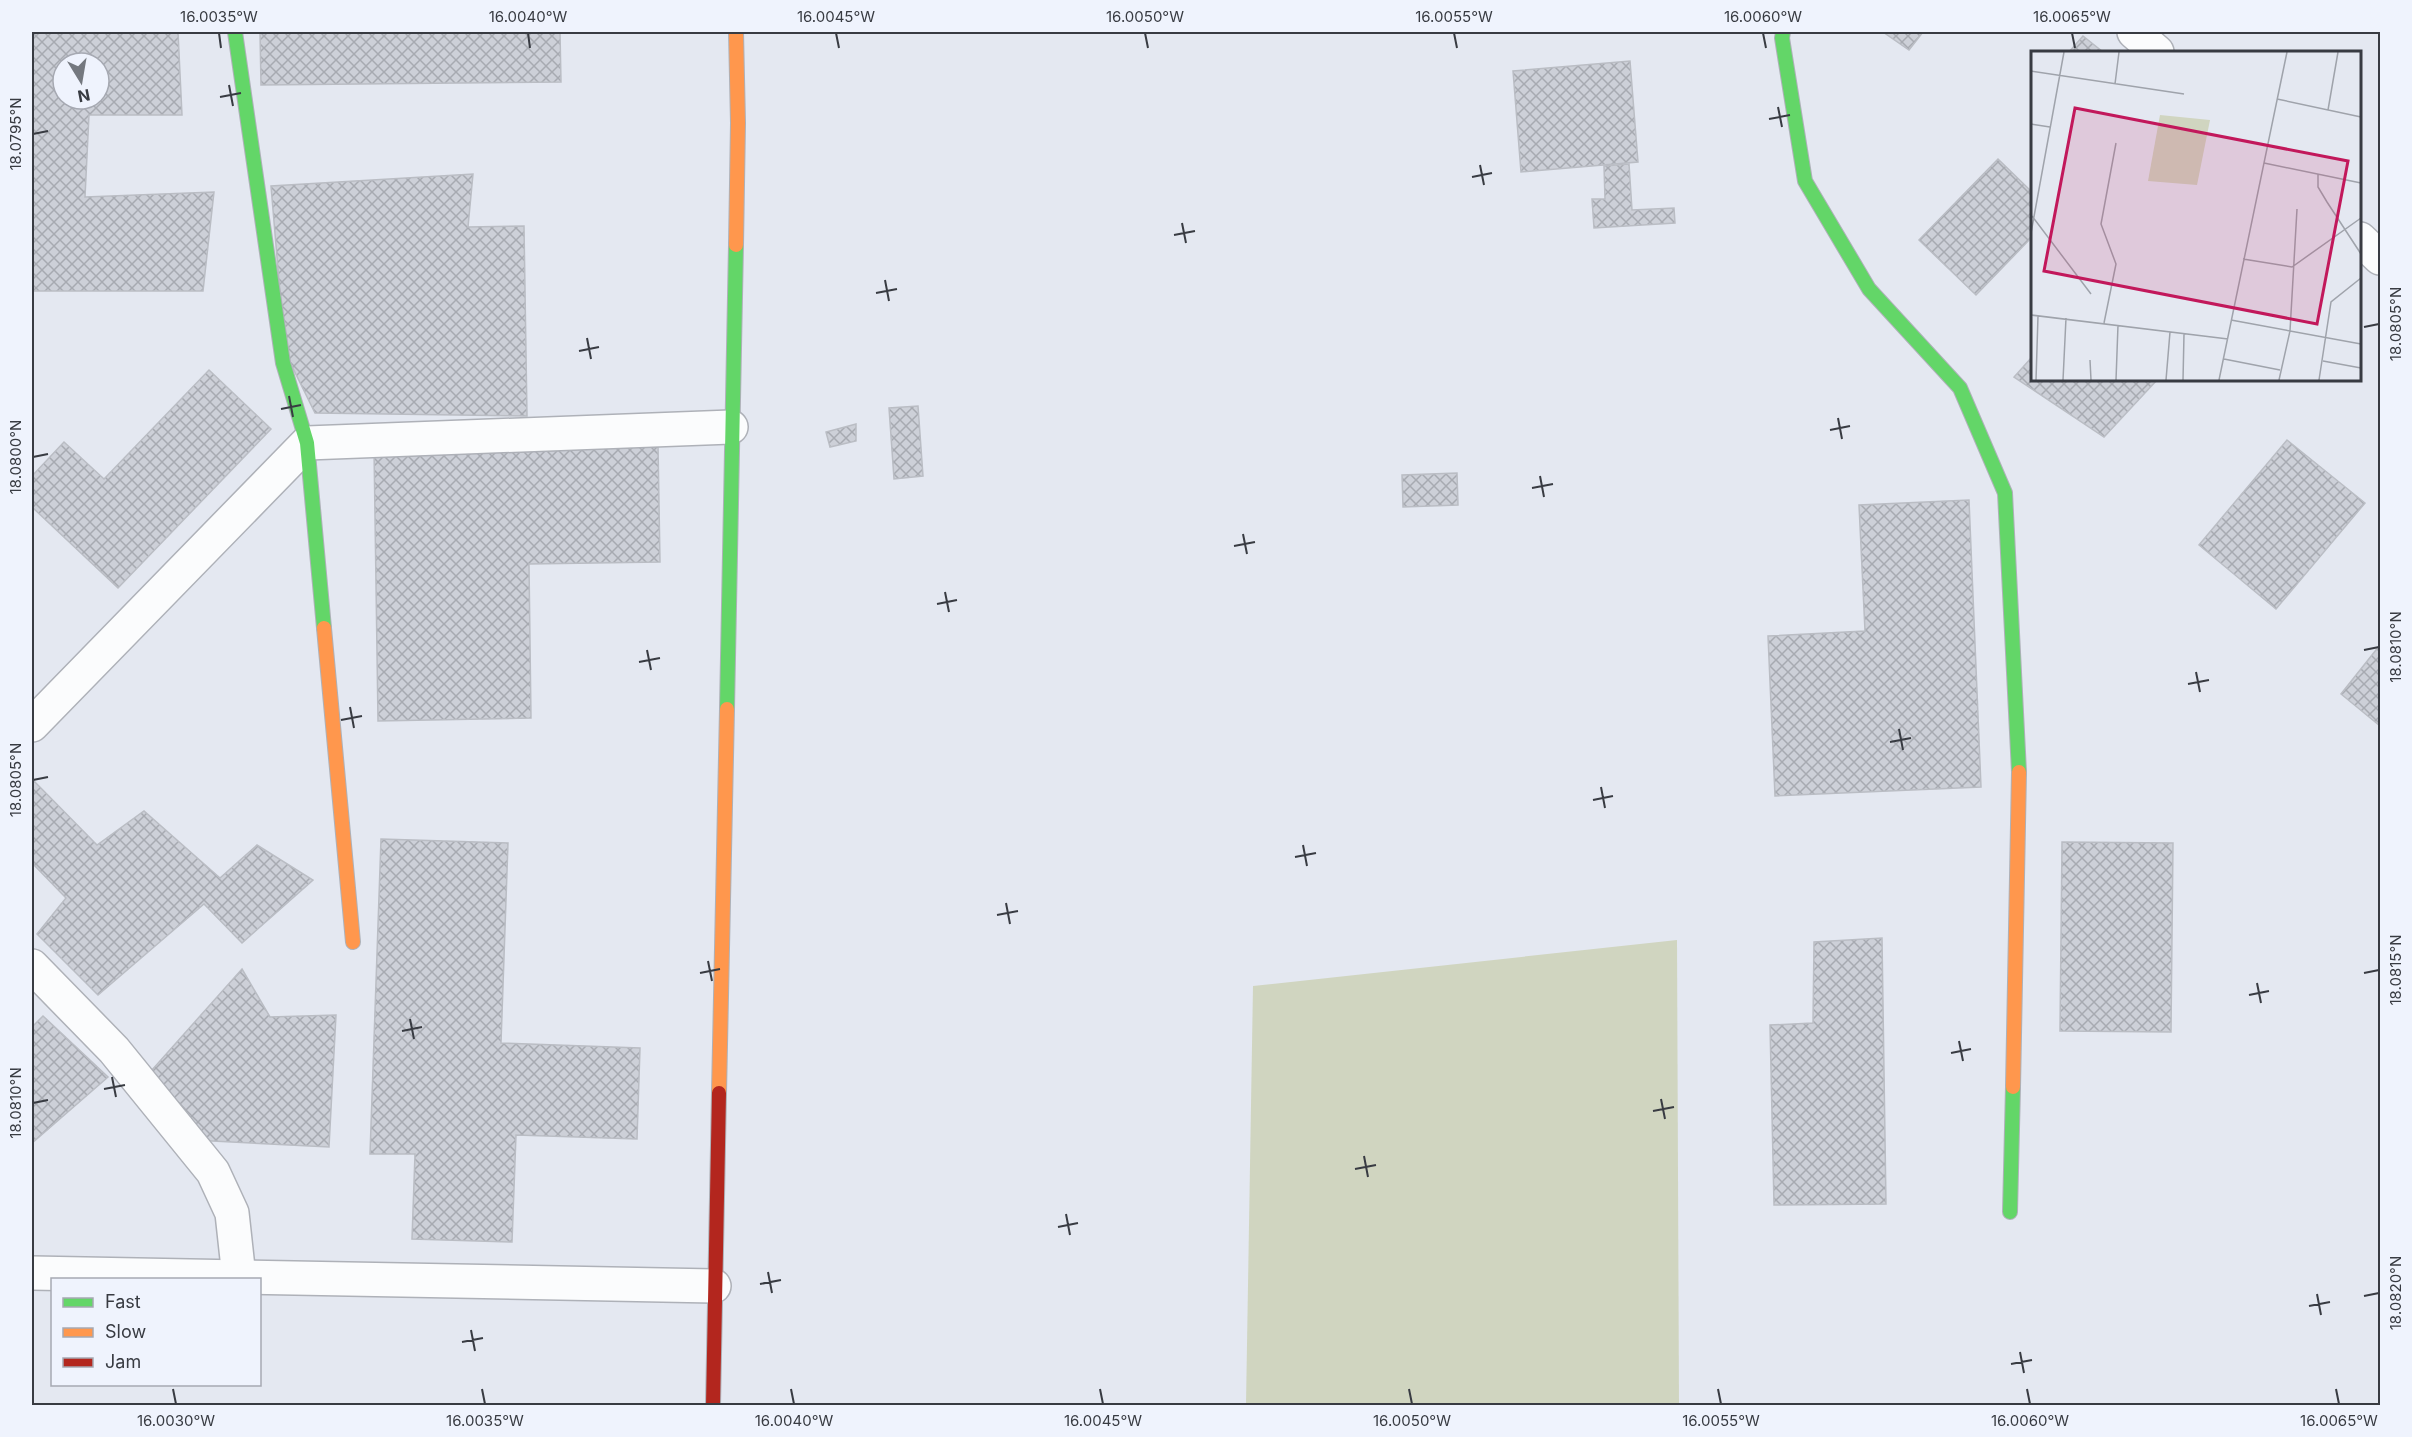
<svg xmlns="http://www.w3.org/2000/svg" width="2412" height="1437" viewBox="0 0 2412 1437" font-family="Inter,sans-serif">
  <style>
    .pitch { fill: #d0d5c0 }
    .building { fill: url(#building-cross-hatch); stroke: #babdc4; stroke-width: 1.5; fill-rule: evenodd }
    .lines { fill: none; stroke-linecap: round; stroke-linejoin: round }
    .street-casing { stroke: #aeb1b8; stroke-width: 36 }
    .fast-casing { stroke: #aeb1b8; stroke-width: 16 }
    .slow-casing { stroke: #aeb1b8; stroke-width: 16 }
    .jam-casing { stroke: #aeb1b8; stroke-width: 16 }
    .street { stroke: #fbfcfd; stroke-width: 33 }
    .fast { stroke: #63d668; stroke-width: 14 }
    .slow { stroke: #ff974d; stroke-width: 14 }
    .jam { stroke: #b3261e; stroke-width: 14 }
    .ticks { fill: none; stroke: #383b42; stroke-width: 2 }
    .inset-road { fill: none; stroke: #9fa3ab; stroke-width: 1.5 }
    .view { fill: #c2185b; fill-opacity: 0.15; stroke: #c2185b; stroke-width: 3 }
    .inset-edge { fill: none; stroke: #383b42; stroke-width: 3 }
    .neatline { fill: none; stroke: #383b42; stroke-width: 2 }
    .ticks-label { font-size: 15px; text-anchor: middle; fill: #383b42 }
  </style>
  <defs>
    <pattern id="building-cross-hatch" width="8" height="8" patternUnits="userSpaceOnUse" patternTransform="scale(1.5)"><rect width="8" height="8" fill="#cdd0d8"/><path d="M0 0l8 8M0 8l8-8" fill="none" stroke="#a7aab1"/></pattern>
  </defs>
  <rect width="100%" height="100%" fill="#e4e8f1"/>
  <polygon class="pitch" points="1677,940 1679,1405 1246,1405 1253,986"/>
  <g class="building">
    <path d="M32,32H178L182,115H89L85,197L214,192L203,291H32ZM63,63H99V99H63Z"/>
    <polygon points="260,32 560,32 561,82 261,85"/>
    <polygon points="1883,32 1923,32 1909,50"/>
    <polygon points="2083,36 2103,52 2069,52"/>
    <polygon points="1630,61 1638,162 1521,172 1513,71"/>
    <polygon points="1998,159 2032,192 2032,237 1976,295 1919,240"/>
    <polygon points="1629,164 1632,210 1674,208 1675,223 1594,228 1592,199 1605,199 1604,166"/>
    <polygon points="473,174 468,227 524,226 527,416 315,413 285,352 271,186"/>
    <polygon points="2032,357 2032,380 2157,380 2104,437 2014,377"/>
    <polygon points="209,370 271,429 118,588 32,507 32,476 64,442 104,479"/>
    <polygon points="918,406 923,476 894,479 889,408"/>
    <polygon points="856,424 856,441 830,447 826,432"/>
    <polygon points="2287,440 2365,503 2276,609 2199,545"/>
    <polygon points="658,444 660,562 529,564 531,718 378,721 374,449"/>
    <polygon points="1457,473 1458,505 1403,507 1402,475"/>
    <polygon points="1969,500 1981,787 1775,796 1768,636 1865,631 1859,505"/>
    <polygon points="2380,645 2380,726 2341,694"/>
    <polygon points="32,779 97,845 144,811 220,878 257,845 313,880 242,943 204,904 98,995 37,934 66,898 32,863"/>
    <polygon points="381,839 508,843 501,1043 640,1048 637,1139 516,1135 512,1242 412,1239 415,1154 370,1154"/>
    <polygon points="2062,842 2173,843 2171,1032 2060,1031"/>
    <polygon points="1882,938 1886,1204 1774,1205 1770,1025 1813,1023 1814,942"/>
    <polygon points="242,969 270,1017 336,1015 329,1147 193,1140 151,1071"/>
    <polygon points="43,1016 108,1077 32,1143 32,1027"/>
  </g>
  <g class="lines">
    <g class="street-casing">
      <g id="street">
        <polyline points="2134,32 2157,52"/>
        <polyline points="2360,239 2380,258"/>
        <polyline points="32,725 307,443 731,427"/>
        <polyline points="32,966 114,1050 213,1172 232,1213 239,1277"/>
        <polyline points="32,1273 714,1286"/>
      </g>
    </g>
    <g class="fast-casing">
      <g id="fast">
        <polyline points="235,32 283,363 307,443 324,628"/>
        <polyline points="1783,32 1782,38 1805,181 1869,289 1960,388 2005,493 2019,772"/>
        <polyline points="727,709 736,245"/>
        <polyline points="2010,1212 2013,1087"/>
      </g>
    </g>
    <g class="slow-casing">
      <g id="slow">
        <polyline points="736,245 738,123 736,32"/>
        <polyline points="324,628 353,942"/>
        <polyline points="2013,1087 2019,772"/>
        <polyline points="719,1093 727,709"/>
      </g>
    </g>
    <g class="jam-casing">
      <polyline id="jam" points="713,1406 719,1093"/>
    </g>
    <use href="#street" class="street"/>
    <use href="#fast" class="fast"/>
    <use href="#slow" class="slow"/>
    <use href="#jam" class="jam"/>
  </g>
  <path class="ticks" d="M219,33L221,48M528,33L530,48M836,33L839,48M1145,33L1148,48M1454,33L1457,48M1763,33L1766,48M2072,33L2075,48M229,85L233,106M220,97L241,93M1778,107L1782,127M1769,119L1790,115M33,134L48,131M1480,165L1484,185M1472,177L1492,173M1182,223L1186,243M1174,235L1195,231M885,280L889,301M876,293L897,289M2364,327L2379,324M587,338L591,359M579,351L599,347M289,396L293,417M281,409L301,405M1838,418L1842,439M1830,430L1850,426M33,457L48,454M1540,476L1544,497M1532,488L1553,484M1243,534L1247,554M1234,546L1255,542M945,592L949,612M937,604L957,600M647,650L651,670M2364,650L2379,647M639,662L660,658M2196,672L2200,692M2188,684L2209,680M350,707L354,728M341,720L362,716M1899,729L1903,750M1890,742L1911,738M33,780L48,777M1601,787L1605,808M1593,800L1613,796M1303,845L1307,866M1295,857L1316,853M1006,903L1010,924M997,915L1018,911M708,961L712,981M700,973L720,969M2364,973L2379,970M2257,983L2261,1003M2249,995L2269,991M410,1019L414,1039M402,1031L422,1027M1959,1041L1963,1061M1951,1053L1971,1049M112,1077L116,1097M104,1089L125,1085M1661,1099L1665,1119M33,1103L48,1100M1653,1111L1674,1107M1364,1156L1368,1177M1355,1169L1376,1165M1066,1214L1070,1235M1058,1227L1078,1223M768,1272L772,1293M760,1284L781,1280M2317,1294L2321,1315M2364,1296L2379,1293M2309,1306L2330,1302M471,1330L475,1351M462,1342L483,1338M2020,1352L2024,1373M2011,1364L2032,1360M173,1389L176,1404M482,1389L485,1404M791,1389L794,1404M1100,1389L1103,1404M1409,1389L1412,1404M1718,1389L1721,1404M2027,1389L2030,1404M2336,1389L2339,1404"/>
  <g transform="translate(2031 51)">
    <rect width="330" height="330" fill="#e4e8f1"/>
    <path d="M129,64L179,69L166,134L117,130Z" fill="#d0d5c0"/>
    <path class="inset-road" d="M0,20L153,43M84,33L88,1M246,48L330,66M297,59L307,1M0,73L19,76M233,112L330,132M287,123V136L296,151L330,203M1,165L60,243M0,182L33,1M212,208L261,216L330,167M0,264L197,288M200,269L330,293M73,272L85,213L70,173L85,92M193,308L249,319M59,309L60,329M292,310L330,317M5,329L7,265M32,329L35,267M85,329L87,274M135,329L139,281M152,329L153,283M188,329L256,1M248,329L259,280L266,158M288,329L300,251L330,227"/>
    <path class="view" d="M44,57L317,110L286,273L13,220Z"/>
    <rect width="330" height="330" class="inset-edge"/>
  </g>
  <rect width="2412" height="1437" fill="none" stroke="#eff3fd" stroke-width="66"/>
  <rect x="51" y="1278" width="210" height="108" fill="#eff3fd" stroke="#a6a9b2" stroke-width="1.5"/>
  <rect x="63" y="1298" width="30" height="9" fill="#63d668" stroke="#a6a9b2" stroke-width="1.5"/>
  <text x="105" y="1308" font-size="18" fill="#383b42">Fast</text>
  <rect x="63" y="1328" width="30" height="9" fill="#ff974d" stroke="#a6a9b2" stroke-width="1.5"/>
  <text x="105" y="1338" font-size="18" fill="#383b42">Slow</text>
  <rect x="63" y="1358" width="30" height="9" fill="#b3261e" stroke="#a6a9b2" stroke-width="1.5"/>
  <text x="105" y="1368" font-size="18" fill="#383b42">Jam</text>
  <g transform="translate(81 81) rotate(169)"><circle r="28" fill="#eff3fd" stroke="#a6a9b2" stroke-width="1.5"/>
  <path d="M0-4.5L10 22L0 15L-10 22Z" fill="#74787f"/>
  <text y="-9" font-size="16" font-weight="bold" text-anchor="middle" fill="#383b42">N</text>
  </g>
  <rect x="33" y="33" width="2346" height="1371" class="neatline"/>
  <g class="ticks-label">
    <text x="219" y="22">16.0035°W</text>
    <text x="528" y="22">16.0040°W</text>
    <text x="836" y="22">16.0045°W</text>
    <text x="1145" y="22">16.0050°W</text>
    <text x="1454" y="22">16.0055°W</text>
    <text x="1763" y="22">16.0060°W</text>
    <text x="2072" y="22">16.0065°W</text>
    <text transform="translate(16 134) rotate(-90)" y="5">18.0795°N</text>
    <text transform="translate(2396 324) rotate(-90)" y="5">18.0805°N</text>
    <text transform="translate(16 457) rotate(-90)" y="5">18.0800°N</text>
    <text transform="translate(2396 647) rotate(-90)" y="5">18.0810°N</text>
    <text transform="translate(16 780) rotate(-90)" y="5">18.0805°N</text>
    <text transform="translate(2396 970) rotate(-90)" y="5">18.0815°N</text>
    <text transform="translate(16 1103) rotate(-90)" y="5">18.0810°N</text>
    <text transform="translate(2396 1293) rotate(-90)" y="5">18.0820°N</text>
    <text x="176" y="1426">16.0030°W</text>
    <text x="485" y="1426">16.0035°W</text>
    <text x="794" y="1426">16.0040°W</text>
    <text x="1103" y="1426">16.0045°W</text>
    <text x="1412" y="1426">16.0050°W</text>
    <text x="1721" y="1426">16.0055°W</text>
    <text x="2030" y="1426">16.0060°W</text>
    <text x="2339" y="1426">16.0065°W</text>
  </g>
</svg>
